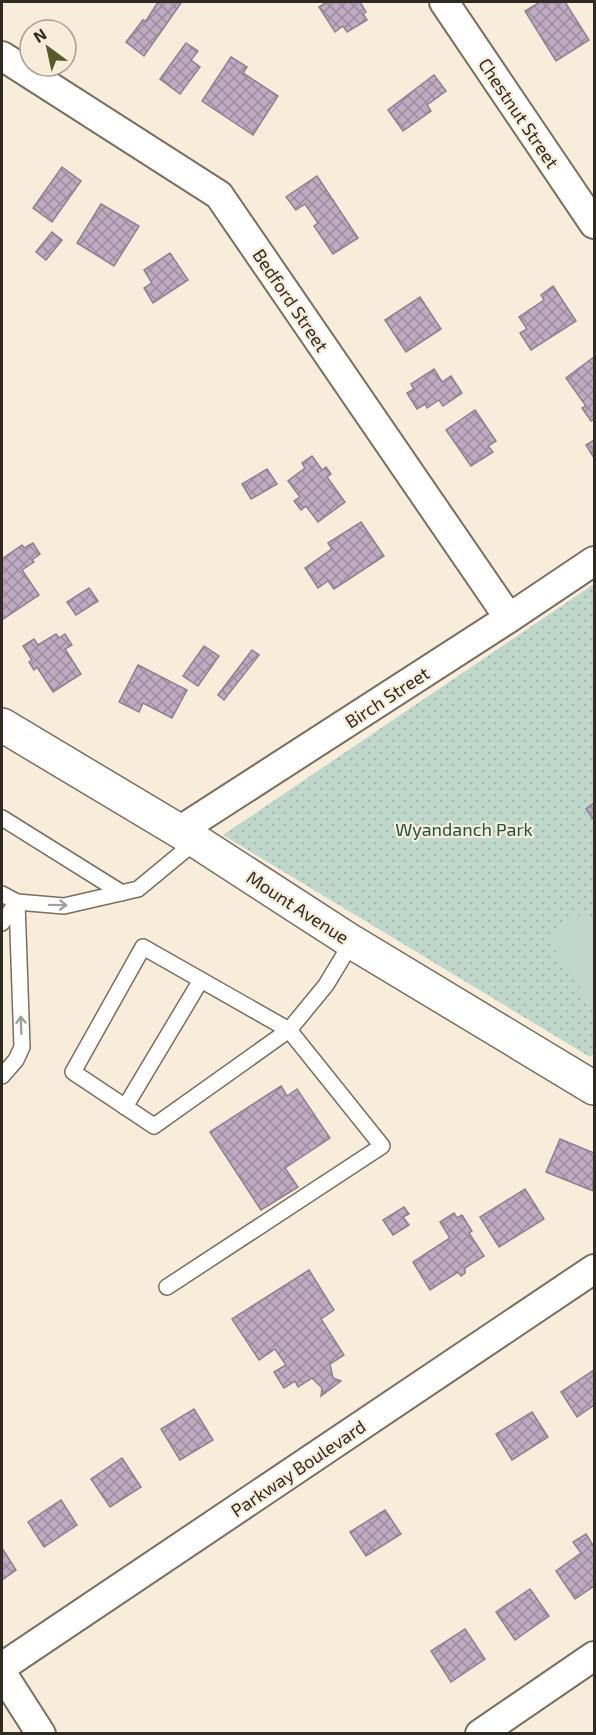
<svg xmlns="http://www.w3.org/2000/svg" width="596" height="1735" viewBox="0 0 596 1735" font-family="'Exo 2',sans-serif">
  <style>
    .park { fill: url(#park-dots) }
    .garden { fill: #bfd7cb }
    .building { fill: url(#building-cross-hatch); stroke: #8e808f; stroke-width: 1.5 }
    .lines { fill: none; stroke-linecap: round; stroke-linejoin: round }
    .lane-casing { stroke: #786f5e; stroke-width: 18 }
    .street-casing { stroke: #786f5e; stroke-width: 32 }
    .secondary-casing { stroke: #786f5e; stroke-width: 36 }
    .lane { stroke: #fff; stroke-width: 15 }
    .street { stroke: #fff; stroke-width: 28 }
    .secondary { stroke: #fff; stroke-width: 33 }
    .oneway { stroke: #a1a09c }
    .labels { text-anchor: middle; dominant-baseline: central; stroke-width: 4.5; stroke-linejoin: round; paint-order: stroke }
    .street-label { font-size: 18px; fill: #2f2b24; stroke: #f8edda }
    .park-label { font-size: 18px; fill: #1c563f; stroke: #f8edda }
  </style>
  <defs>
    <pattern id="park-dots" width="8" height="8" patternUnits="userSpaceOnUse" patternTransform="scale(1.5)"><rect width="8" height="8" fill="#bfd7cb"/><path d="M2 2h.1M6 6h.1" fill="none" stroke="#a4b9ae" stroke-width="1.8" stroke-linecap="round"/></pattern>
    <pattern id="building-cross-hatch" width="8" height="8" patternUnits="userSpaceOnUse" patternTransform="scale(1.5)"><rect width="8" height="8" fill="#c0aac2"/><path d="M0 0l8 8M0 8l8-8" fill="none" stroke="#9c8b9d"/></pattern>
  </defs>
  <rect width="100%" height="100%" fill="#f8edda"/>
  <polygon class="park" points="594,584 594,1054 590,1057 223,835"/>
  <polygon class="garden" points="584,912 594,927 594,1008 546,937"/>
  <g class="building">
    <polygon points="158,2 179,2 181,3 144,56 126,42 143,20 146,21"/>
    <polygon points="327,2 360,2 366,12 363,14 367,20 347,32 343,26 335,32 319,7"/>
    <polygon points="540,2 565,2 589,40 556,61 525,11"/>
    <polygon points="186,43 198,51 191,60 200,67 180,94 160,79"/>
    <polygon points="231,57 247,67 243,73 278,96 253,135 202,101"/>
    <polygon points="434,75 446,91 427,105 431,111 403,131 388,110"/>
    <polygon points="62,167 81,181 52,222 33,208"/>
    <polygon points="317,176 358,238 333,254 314,226 318,223 305,204 296,210 286,197"/>
    <polygon points="101,204 139,226 114,266 77,243"/>
    <polygon points="52,232 62,240 46,260 36,252"/>
    <polygon points="170,253 188,280 153,303 144,288 152,283 144,270"/>
    <polygon points="553,286 576,321 531,350 520,333 527,329 519,317 544,300 541,295"/>
    <polygon points="420,297 441,329 406,352 385,320"/>
    <polygon points="594,357 594,419 591,421 582,408 586,406 566,378"/>
    <polygon points="434,369 442,382 451,376 462,393 443,406 439,400 427,408 425,404 417,409 407,393 414,389 411,384"/>
    <polygon points="475,410 496,441 488,446 493,452 471,466 446,430"/>
    <polygon points="594,440 594,458 586,445"/>
    <polygon points="312,456 322,470 326,467 331,474 327,477 345,502 318,522 306,506 301,510 294,501 300,497 288,481 305,468 302,463"/>
    <polygon points="267,469 277,484 251,499 242,484"/>
    <polygon points="361,522 384,556 334,589 328,581 318,588 305,568 332,549 328,543"/>
    <polygon points="33,543 40,554 32,560 34,562 22,570 39,595 3,619 2,616 2,559 22,545 24,548"/>
    <polygon points="89,588 98,601 76,615 67,602"/>
    <polygon points="56,634 59,638 65,634 72,645 65,649 81,674 53,692 37,667 34,670 29,662 32,660 23,646 34,639 38,645"/>
    <polygon points="204,646 219,656 198,686 183,676"/>
    <polygon points="252,650 259,655 224,700 218,695"/>
    <polygon points="138,665 187,690 172,718 143,703 139,712 119,702"/>
    <polygon points="594,803 594,820 586,809"/>
    <polygon points="281,1086 287,1096 297,1089 330,1138 285,1168 298,1187 261,1210 210,1132"/>
    <polygon points="560,1139 594,1153 593,1191 546,1172"/>
    <polygon points="525,1189 544,1219 499,1247 480,1217"/>
    <polygon points="404,1207 409,1214 403,1217 409,1225 393,1235 383,1220"/>
    <polygon points="454,1213 457,1218 462,1215 472,1231 469,1233 484,1256 465,1268 465,1273 461,1276 458,1272 430,1290 413,1262 450,1238 440,1222"/>
    <polygon points="309,1270 334,1310 321,1319 344,1355 330,1364 333,1378 341,1381 321,1396 322,1388 312,1378 298,1387 295,1381 284,1388 274,1372 286,1365 275,1349 259,1360 232,1319"/>
    <polygon points="594,1370 594,1405 577,1417 561,1392"/>
    <polygon points="194,1409 213,1440 180,1460 161,1429"/>
    <polygon points="532,1412 548,1437 512,1460 496,1434"/>
    <polygon points="122,1458 141,1487 110,1507 91,1479"/>
    <polygon points="61,1500 77,1525 44,1547 28,1522"/>
    <polygon points="385,1510 401,1534 366,1556 350,1532"/>
    <polygon points="586,1534 594,1547 594,1586 575,1599 556,1571 581,1553 573,1542"/>
    <polygon points="2,1548 16,1570 2,1580"/>
    <polygon points="530,1589 549,1616 515,1640 496,1612"/>
    <polygon points="465,1629 485,1659 451,1682 431,1651"/>
  </g>
  <g class="lines">
    <g class="lane-casing">
      <g id="lane">
        <polyline points="2,818 122,893"/>
        <polyline points="2,894 17,902 64,906 138,889 196,841"/>
        <polyline points="2,923 17,902"/>
        <polygon points="143,947 289,1030 154,1126 73,1072"/>
        <polyline points="2,1076 16,1060 22,1047 17,902"/>
        <polyline points="125,1107 201,980"/>
        <polyline points="167,1287 382,1146 289,1030 326,985 352,942"/>
      </g>
    </g>
    <g class="street-casing">
      <g id="street">
        <polyline points="444,2 594,224"/>
        <polyline points="2,56 219,195 509,618"/>
        <polyline points="179,831 509,618 594,561"/>
        <polyline points="2,1667 594,1269"/>
        <polyline points="2,1673 41,1734"/>
        <polyline points="480,1734 594,1656"/>
      </g>
    </g>
    <g class="secondary-casing">
      <polyline id="secondary" points="2,725 196,841 352,942 594,1088"/>
    </g>
    <use href="#lane" class="lane"/>
    <use href="#street" class="street"/>
    <use href="#secondary" class="secondary"/>
  </g>
  <defs><path id="oneway-shaft" d="M-6 0H5M1.5-3L5.5 0L1.5 3" fill="none" stroke-width="1.6" stroke-linecap="round" stroke-linejoin="round" transform="scale(1.5)"/></defs>
  <g class="oneway">
    <use href="#oneway-shaft" transform="translate(58 905) rotate(1)"/>
    <use href="#oneway-shaft" transform="translate(21 1025) rotate(-92)"/>
  </g>
  <g class="labels">
    <g class="street-label">
      <text transform="translate(519 113) rotate(56)">Chestnut Street</text>
      <text transform="translate(291 300) rotate(56)">Bedford Street</text>
      <text transform="translate(387 697) rotate(-33)">Birch Street</text>
      <text transform="translate(298 907) rotate(33)">Mount Avenue</text>
      <text transform="translate(298 1468) rotate(-34)">Parkway Boulevard</text>
    </g>
    <g class="park-label">
      <text x="464" y="829">Wyandanch Park</text>
    </g>
  </g>
  <rect width="596" height="1735" fill="none" stroke="#2f2b24" stroke-width="6"/>
  <g transform="translate(48 48) rotate(327)"><circle r="28" fill="#f8edda" stroke="#a89f91" stroke-width="1.5"/>
  <path d="M0-4.5L10 22L0 15L-10 22Z" fill="#555c2a"/>
  <text y="-9" font-size="16" font-weight="bold" text-anchor="middle" fill="#2f2b24">N</text>
  </g>
</svg>
